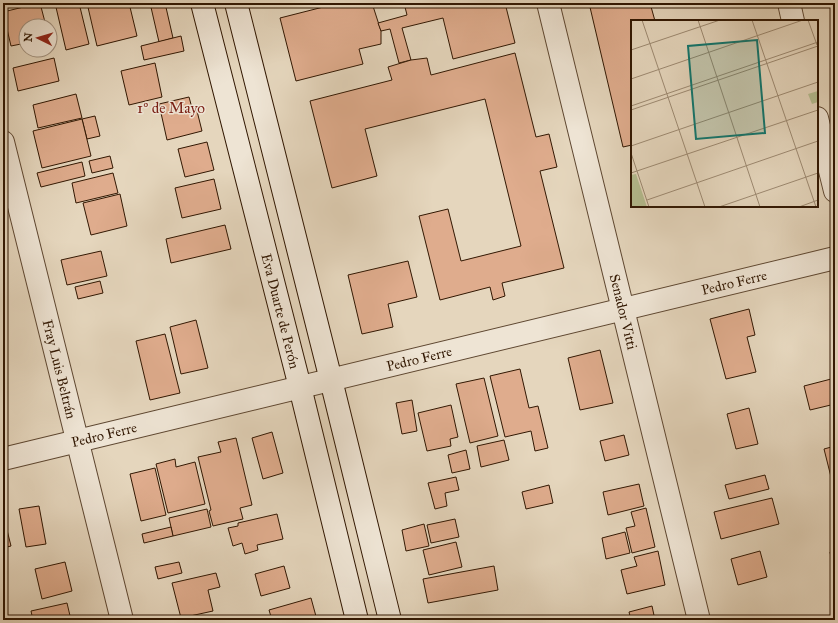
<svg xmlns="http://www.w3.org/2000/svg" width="838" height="623" viewBox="0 0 838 623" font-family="'IM FELL Great Primer',serif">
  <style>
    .building { fill: #dfac8d; stroke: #311702 }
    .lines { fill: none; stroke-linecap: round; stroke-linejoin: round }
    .street-casing { stroke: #5e4731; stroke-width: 24 }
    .secondary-casing { stroke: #311702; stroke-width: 24 }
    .street { stroke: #eee4d4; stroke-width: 22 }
    .secondary { stroke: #eee4d4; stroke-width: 22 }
    .labels { text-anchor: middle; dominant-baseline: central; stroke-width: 3; stroke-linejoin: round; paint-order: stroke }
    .street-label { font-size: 14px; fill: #311702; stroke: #eee4d4 }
    .neighbourhood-label { font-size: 15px; fill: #7a1f14; stroke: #eee4d4 }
    .inset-road { fill: none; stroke: #9d8a72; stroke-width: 1 }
    .view { fill: #0f766e; fill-opacity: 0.15; stroke: #0f766e; stroke-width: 2 }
    .inset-edge { fill: none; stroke: #311702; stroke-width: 2 }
  </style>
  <rect width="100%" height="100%" fill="#e5d6bd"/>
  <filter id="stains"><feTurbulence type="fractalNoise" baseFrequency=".005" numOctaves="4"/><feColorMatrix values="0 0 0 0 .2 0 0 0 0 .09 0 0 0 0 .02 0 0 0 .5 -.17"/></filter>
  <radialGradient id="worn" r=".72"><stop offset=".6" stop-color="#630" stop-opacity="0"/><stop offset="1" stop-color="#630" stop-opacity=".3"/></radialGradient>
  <g class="building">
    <polygon points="40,3 46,26 26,26 26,43 11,46 3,12"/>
    <polygon points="55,3 79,3 89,44 66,50"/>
    <polygon points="87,3 129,3 137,36 97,46"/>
    <polygon points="150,3 165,3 173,38 159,42"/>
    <polygon points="339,3 372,3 381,31 381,44 359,49 363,64 296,81 280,18"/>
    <polygon points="404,3 505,3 515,43 453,59 443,18 402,28 411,60 399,63 390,29 381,31 378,23 407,15"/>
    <polygon points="589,3 650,3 655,21 632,21 632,145 623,147"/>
    <polygon points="181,36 184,51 144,60 141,46"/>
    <polygon points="515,53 536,137 549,134 557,167 540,171 564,268 502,283 505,296 493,300 490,287 440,300 419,216 448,209 461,261 521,246 485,99 365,129 377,176 332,188 310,101 392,80 388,67 411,60 427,58 431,75"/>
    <polygon points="54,58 59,81 18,91 13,68"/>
    <polygon points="155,63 162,97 129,105 121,71"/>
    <polygon points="76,94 82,118 38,128 33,105"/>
    <polygon points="189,97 192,108 196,107 202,131 167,140 159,104"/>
    <polygon points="95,116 100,136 87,139 82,119"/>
    <polygon points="82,119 91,156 42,168 33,131"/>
    <polygon points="207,142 214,170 185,177 178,149"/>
    <polygon points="110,156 113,168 92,173 89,161"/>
    <polygon points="82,162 85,176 41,187 37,173"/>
    <polygon points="113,173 118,193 76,203 72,183"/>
    <polygon points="214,179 221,209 182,218 175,188"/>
    <polygon points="120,194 127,226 91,235 83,203"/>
    <polygon points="225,225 231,249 171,263 166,239"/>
    <polygon points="101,251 107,276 67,285 61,260"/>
    <polygon points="408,261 417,297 388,304 393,327 362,334 348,275"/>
    <polygon points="100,281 103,293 78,299 75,287"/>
    <polygon points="749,309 755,335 747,337 756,372 726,379 710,319"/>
    <polygon points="196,320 208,368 181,374 170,327"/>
    <polygon points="165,334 180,393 150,400 136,341"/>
    <polygon points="600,350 613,403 580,410 568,358"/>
    <polygon points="520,369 529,408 538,406 548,448 535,451 531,431 505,437 490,376"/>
    <polygon points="484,378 498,436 470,443 456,384"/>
    <polygon points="835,378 835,404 810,410 804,386"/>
    <polygon points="412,400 417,431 402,434 396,403"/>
    <polygon points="451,405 458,437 450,439 451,446 427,451 418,413"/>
    <polygon points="749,408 758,444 736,449 727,414"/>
    <polygon points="272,432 283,473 263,479 252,438"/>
    <polygon points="624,435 629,455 605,461 600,441"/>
    <polygon points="236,438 252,505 240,508 243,519 213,526 209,511 211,510 198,457 221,452 218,442"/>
    <polygon points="504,440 509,460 481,467 477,446"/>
    <polygon points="835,446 835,476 831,477 824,449"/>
    <polygon points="466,450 470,469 452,473 448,455"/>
    <polygon points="175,459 176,467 195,462 205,504 168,513 156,464"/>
    <polygon points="155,468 166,515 141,521 130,474"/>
    <polygon points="765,475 769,489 729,499 725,485"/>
    <polygon points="456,477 459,490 445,493 447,506 435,509 428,483"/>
    <polygon points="639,484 644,506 608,515 603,492"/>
    <polygon points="549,485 553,503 526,509 522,492"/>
    <polygon points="772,498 779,524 721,539 714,512"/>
    <polygon points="39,506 46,544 26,547 19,509"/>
    <polygon points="646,508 655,547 632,553 626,528 635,526 631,512"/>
    <polygon points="207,509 211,527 173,536 169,518"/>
    <polygon points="3,514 11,546 3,548"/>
    <polygon points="277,514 283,539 257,545 258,550 245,554 242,543 233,546 228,528 238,526 238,523"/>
    <polygon points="455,519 459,537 431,543 427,525"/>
    <polygon points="424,524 429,546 406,551 402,530"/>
    <polygon points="171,527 173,536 144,543 142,534"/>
    <polygon points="625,532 630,553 606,559 602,538"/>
    <polygon points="456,542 462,567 429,575 423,550"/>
    <polygon points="658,551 665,585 627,594 621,570 637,566 634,557"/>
    <polygon points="760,551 767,577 738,585 731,559"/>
    <polygon points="835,551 835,568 833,568 830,552"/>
    <polygon points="65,562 72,591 42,599 35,569"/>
    <polygon points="179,562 182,573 158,579 155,567"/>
    <polygon points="284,566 290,588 261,596 255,574"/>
    <polygon points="494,566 498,590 428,603 423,579"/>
    <polygon points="216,573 220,587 208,590 213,611 181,618 172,583"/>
    <polygon points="311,598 317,620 272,620 269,610"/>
    <polygon points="67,603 71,620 33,620 31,611"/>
    <polygon points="652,606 655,620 631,620 629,612"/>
  </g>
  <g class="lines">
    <g class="street-casing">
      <g id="street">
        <path id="s1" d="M548,3L699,620"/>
        <polyline points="789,3 793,21"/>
        <polyline points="817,118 835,191"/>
        <path id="s2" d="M3,142L122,620"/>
        <path id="s3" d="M3,459L835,258"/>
      </g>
    </g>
    <g class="secondary-casing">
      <g id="secondary">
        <path id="s4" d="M202,3L300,387L357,620"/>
        <polyline points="236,3 331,380 390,620"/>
      </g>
    </g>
    <use href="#street" class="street"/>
    <use href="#secondary" class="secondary"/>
  </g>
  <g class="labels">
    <g class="street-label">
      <text stroke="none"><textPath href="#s3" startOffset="752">Pedro Ferre</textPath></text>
      <text stroke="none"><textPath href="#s4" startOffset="318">Eva Duarte de Perón</textPath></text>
      <text stroke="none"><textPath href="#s1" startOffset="318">Senador Vitti</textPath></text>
      <text stroke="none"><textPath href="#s3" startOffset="428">Pedro Ferre</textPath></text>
      <text stroke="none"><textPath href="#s2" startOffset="234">Fray Luis Beltrán</textPath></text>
      <text stroke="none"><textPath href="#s3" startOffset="104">Pedro Ferre</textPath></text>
    </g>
    <g class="neighbourhood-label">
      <text x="171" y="108">1º de Mayo</text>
    </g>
  </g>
  <g transform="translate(631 20)">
    <rect width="187" height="187" fill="#e5d6bd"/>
    <path d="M187,71V82L181,84L177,74ZM5,154L16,187H0V155Z" fill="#b5be91"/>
    <path class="inset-road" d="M11,0L74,187M67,0L129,187M121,0L185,187M177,0L186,25M0,30L89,0M0,59L172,0M0,86L187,22M0,90L187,26M0,126L187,62M0,133L18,187M0,153L187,90M16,180L187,121M88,187L187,153M168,187L187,180"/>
    <path class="view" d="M126,20L134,113L65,119L57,26Z"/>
    <rect width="187" height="187" class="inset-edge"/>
  </g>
  <rect width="838" height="623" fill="none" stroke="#e5d6bd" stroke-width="16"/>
  <rect x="4" y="4" width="830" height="615" fill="none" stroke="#311702" stroke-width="2"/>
  <rect x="8" y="8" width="822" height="607" fill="none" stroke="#311702"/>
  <g transform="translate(38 38) rotate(275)"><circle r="19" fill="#eee4d4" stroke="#a29280"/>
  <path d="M0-3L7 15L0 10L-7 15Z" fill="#8f2418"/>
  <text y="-6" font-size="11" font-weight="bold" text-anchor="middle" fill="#311702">N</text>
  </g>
  <rect width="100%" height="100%" filter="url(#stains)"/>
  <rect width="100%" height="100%" fill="url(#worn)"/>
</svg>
